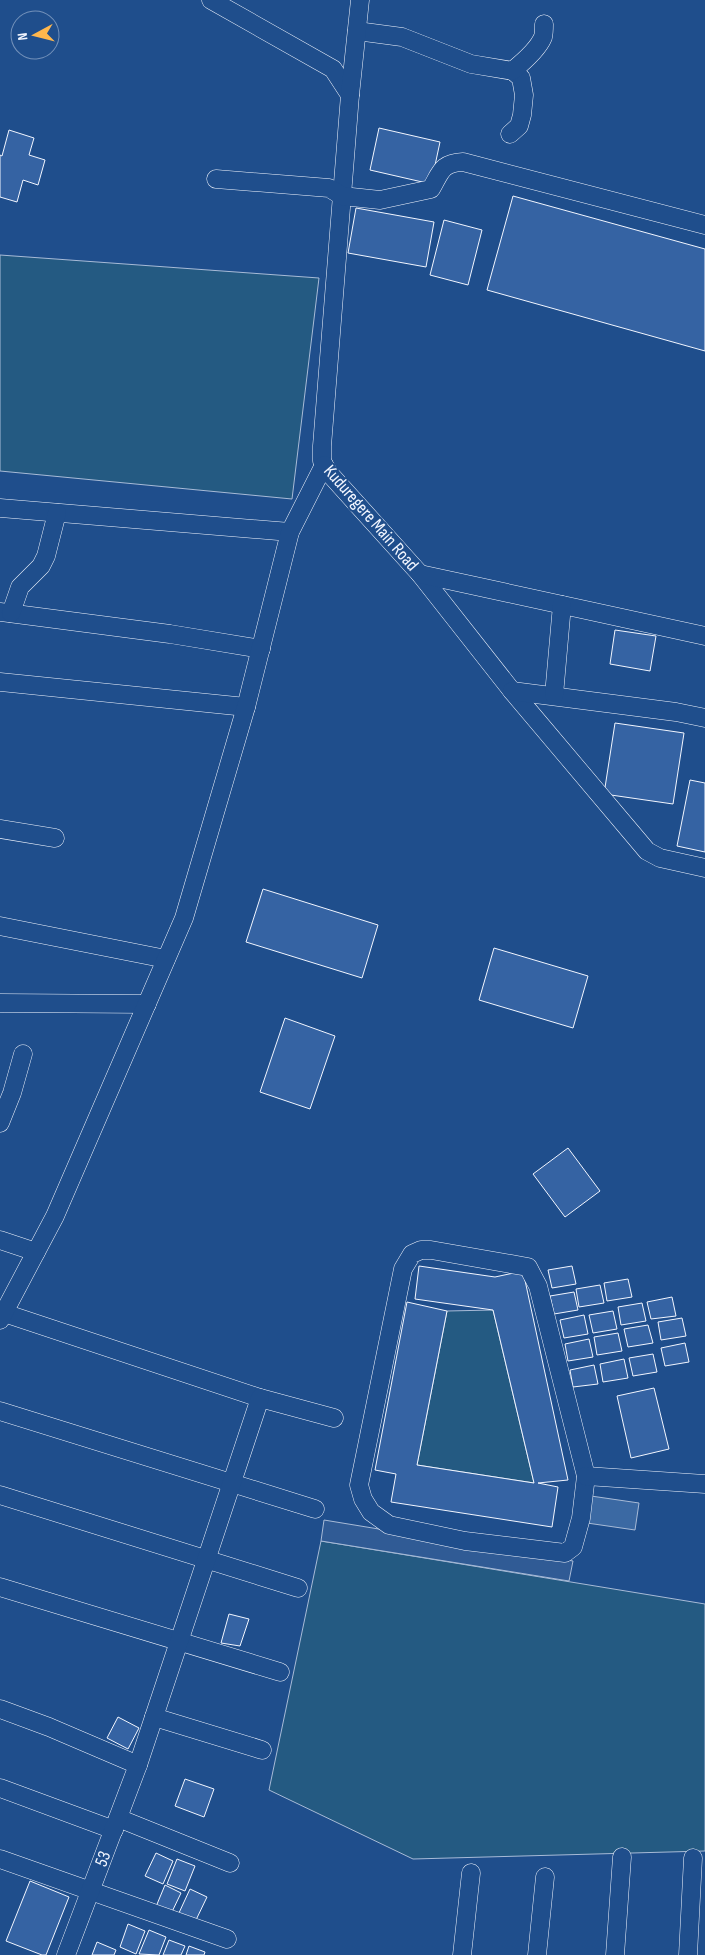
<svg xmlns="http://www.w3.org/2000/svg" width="705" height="1955" viewBox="0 0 705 1955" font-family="'Sofia Sans Condensed',sans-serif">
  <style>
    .green { fill: #245a82; stroke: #a8bbd7 }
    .parking { fill: #305b95; stroke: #a8bbd7 }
    .water { fill: #3b69a3; stroke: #a8bbd7 }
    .building { fill: #3563a3; stroke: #f2f6ff }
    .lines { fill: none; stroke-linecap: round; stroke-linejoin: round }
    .minor-casing { stroke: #f2f6ff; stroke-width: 19 }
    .minor { stroke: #1f4e8c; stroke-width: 18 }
    .labels { text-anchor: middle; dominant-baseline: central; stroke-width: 4; stroke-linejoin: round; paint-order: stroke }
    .street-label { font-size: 18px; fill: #f2f6ff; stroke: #1f4e8c }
  </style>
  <rect width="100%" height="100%" fill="#1f4e8c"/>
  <g class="green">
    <polygon points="0,255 319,278 292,499 0,471"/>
    <polygon points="493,1310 534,1483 417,1465 447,1311"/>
    <polygon points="321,1541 705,1604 705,1851 413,1859 269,1790"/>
  </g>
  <polygon class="parking" points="324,1520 573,1561 569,1581 321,1541"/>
  <polygon class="water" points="591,1496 639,1503 635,1530 587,1523"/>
  <g class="building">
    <polygon points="379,128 440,142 431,184 370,170"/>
    <polygon points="9,130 34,138 29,155 45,160 38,185 23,180 17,202 0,197 0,155 2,156"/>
    <polygon points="513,196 705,249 705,351 487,290"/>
    <polygon points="356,208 434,222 426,267 348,253"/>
    <polygon points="444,220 482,230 468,285 430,275"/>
    <polygon points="615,630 656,636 650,671 610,664"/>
    <polygon points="615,723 684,733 673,804 604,794"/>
    <polygon points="690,780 705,783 705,852 677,846"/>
    <polygon points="263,889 378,925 362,978 246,942"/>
    <polygon points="494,948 588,976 573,1028 479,1000"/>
    <polygon points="285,1018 335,1036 310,1109 260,1092"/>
    <polygon points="568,1148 600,1191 565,1217 533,1174"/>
    <polygon points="419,1266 495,1277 523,1271 568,1480 538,1483 558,1487 552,1527 391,1502 396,1474 375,1470 407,1302 447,1311 417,1465 534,1483 493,1310 415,1299"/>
    <polygon points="572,1266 576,1284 552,1288 548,1270"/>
    <polygon points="628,1279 632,1297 607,1301 604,1283"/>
    <polygon points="600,1285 604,1303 579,1307 576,1289"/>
    <polygon points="574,1292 578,1310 554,1314 550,1296"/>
    <polygon points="672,1297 676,1316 651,1319 647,1302"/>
    <polygon points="642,1303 646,1321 621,1325 618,1307"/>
    <polygon points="613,1311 617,1329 593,1333 589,1315"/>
    <polygon points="584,1315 588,1334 564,1338 560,1320"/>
    <polygon points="682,1318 686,1336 661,1340 658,1322"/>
    <polygon points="648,1325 653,1343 628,1347 624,1329"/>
    <polygon points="618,1333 622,1351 597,1355 594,1337"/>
    <polygon points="589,1339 593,1357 568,1361 565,1344"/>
    <polygon points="685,1343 689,1362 665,1366 661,1348"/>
    <polygon points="653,1354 657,1372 633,1376 629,1358"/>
    <polygon points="624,1359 628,1378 603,1382 600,1364"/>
    <polygon points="594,1365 598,1384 573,1387 570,1370"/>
    <polygon points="654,1388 669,1449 631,1458 617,1396"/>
    <polygon points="229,1614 249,1619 240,1646 221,1643"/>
    <polygon points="118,1717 139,1728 128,1749 107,1738"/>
    <polygon points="185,1779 214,1789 204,1817 175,1806"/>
    <polygon points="156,1853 173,1861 163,1884 145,1876"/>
    <polygon points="177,1859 195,1866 185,1891 167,1884"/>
    <polygon points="30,1881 69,1897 46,1955 42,1955 6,1941"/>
    <polygon points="165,1885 181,1893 170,1916 155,1909"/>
    <polygon points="190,1889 207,1897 195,1922 178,1915"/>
    <polygon points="128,1924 145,1931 136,1954 120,1947"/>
    <polygon points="149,1930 166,1937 159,1955 139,1954"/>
    <polygon points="169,1940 185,1946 181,1955 163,1955"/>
    <polygon points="97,1942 116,1950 114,1955 92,1955"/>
    <polygon points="189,1946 205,1952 204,1955 186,1955"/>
  </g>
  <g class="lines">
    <g class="minor-casing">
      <g id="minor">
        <polyline points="211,0 333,69 350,95 322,446 322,461 328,472 420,574 512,691 647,851 660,858 705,868"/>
        <polyline points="357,31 402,37 471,64 513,71 521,78 524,95 522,115 519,126 510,134"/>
        <path d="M512,71C522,63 538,49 543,37C544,33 544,28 544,24"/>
        <polyline points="350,95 360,0"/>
        <path d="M216,179L329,188L342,196L380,200L431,189C441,172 441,163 463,162L705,225"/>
        <polyline points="0,508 290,532"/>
        <polyline points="420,574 705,636"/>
        <polyline points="0,612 170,634 261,649"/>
        <polyline points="11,613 20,587 41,566 46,556 57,513"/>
        <polyline points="0,682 246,707"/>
        <polyline points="512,691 676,712 705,718"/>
        <polyline points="554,695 562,605"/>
        <polyline points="0,829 55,838"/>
        <polyline points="0,926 166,959"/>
        <polyline points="0,1003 147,1004"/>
        <polyline points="0,1123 12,1093 23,1054"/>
        <polyline points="0,1240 36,1252"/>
        <polygon points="421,1250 431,1250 528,1267 538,1286 586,1476 581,1518 573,1547 565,1553 465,1541 389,1525 371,1512 363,1499 359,1485 403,1269 412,1254"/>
        <polyline points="4,1313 260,1398 334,1418"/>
        <polyline points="0,1320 55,1216 184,918 246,707 290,532 324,465"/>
        <polyline points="0,1411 315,1509"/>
        <polyline points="586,1476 705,1484"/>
        <polyline points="0,1495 298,1588"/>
        <polyline points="0,1587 280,1672"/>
        <polyline points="0,1709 49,1727 138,1765"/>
        <polyline points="154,1717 262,1750"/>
        <polyline points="0,1788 114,1830"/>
        <polyline points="118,1818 230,1863"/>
        <polyline points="0,1859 227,1939"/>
        <polyline points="66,1955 138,1765 260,1398"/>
        <polyline points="462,1955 471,1873"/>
        <polyline points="537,1955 545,1877"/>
        <polyline points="615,1955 622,1857"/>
        <polyline points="688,1955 693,1858"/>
      </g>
    </g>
    <use href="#minor" class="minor"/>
  </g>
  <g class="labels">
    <g class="street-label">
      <text transform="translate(371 518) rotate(49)">Kuduregere Main Road</text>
      <text transform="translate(103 1859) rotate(-69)">53</text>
    </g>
  </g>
  <g transform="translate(35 35) rotate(263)"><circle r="24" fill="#1f4e8c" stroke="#7391ba"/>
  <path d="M0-4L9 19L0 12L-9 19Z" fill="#ffb74d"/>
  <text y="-8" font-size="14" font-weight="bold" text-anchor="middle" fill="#f2f6ff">N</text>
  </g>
</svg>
